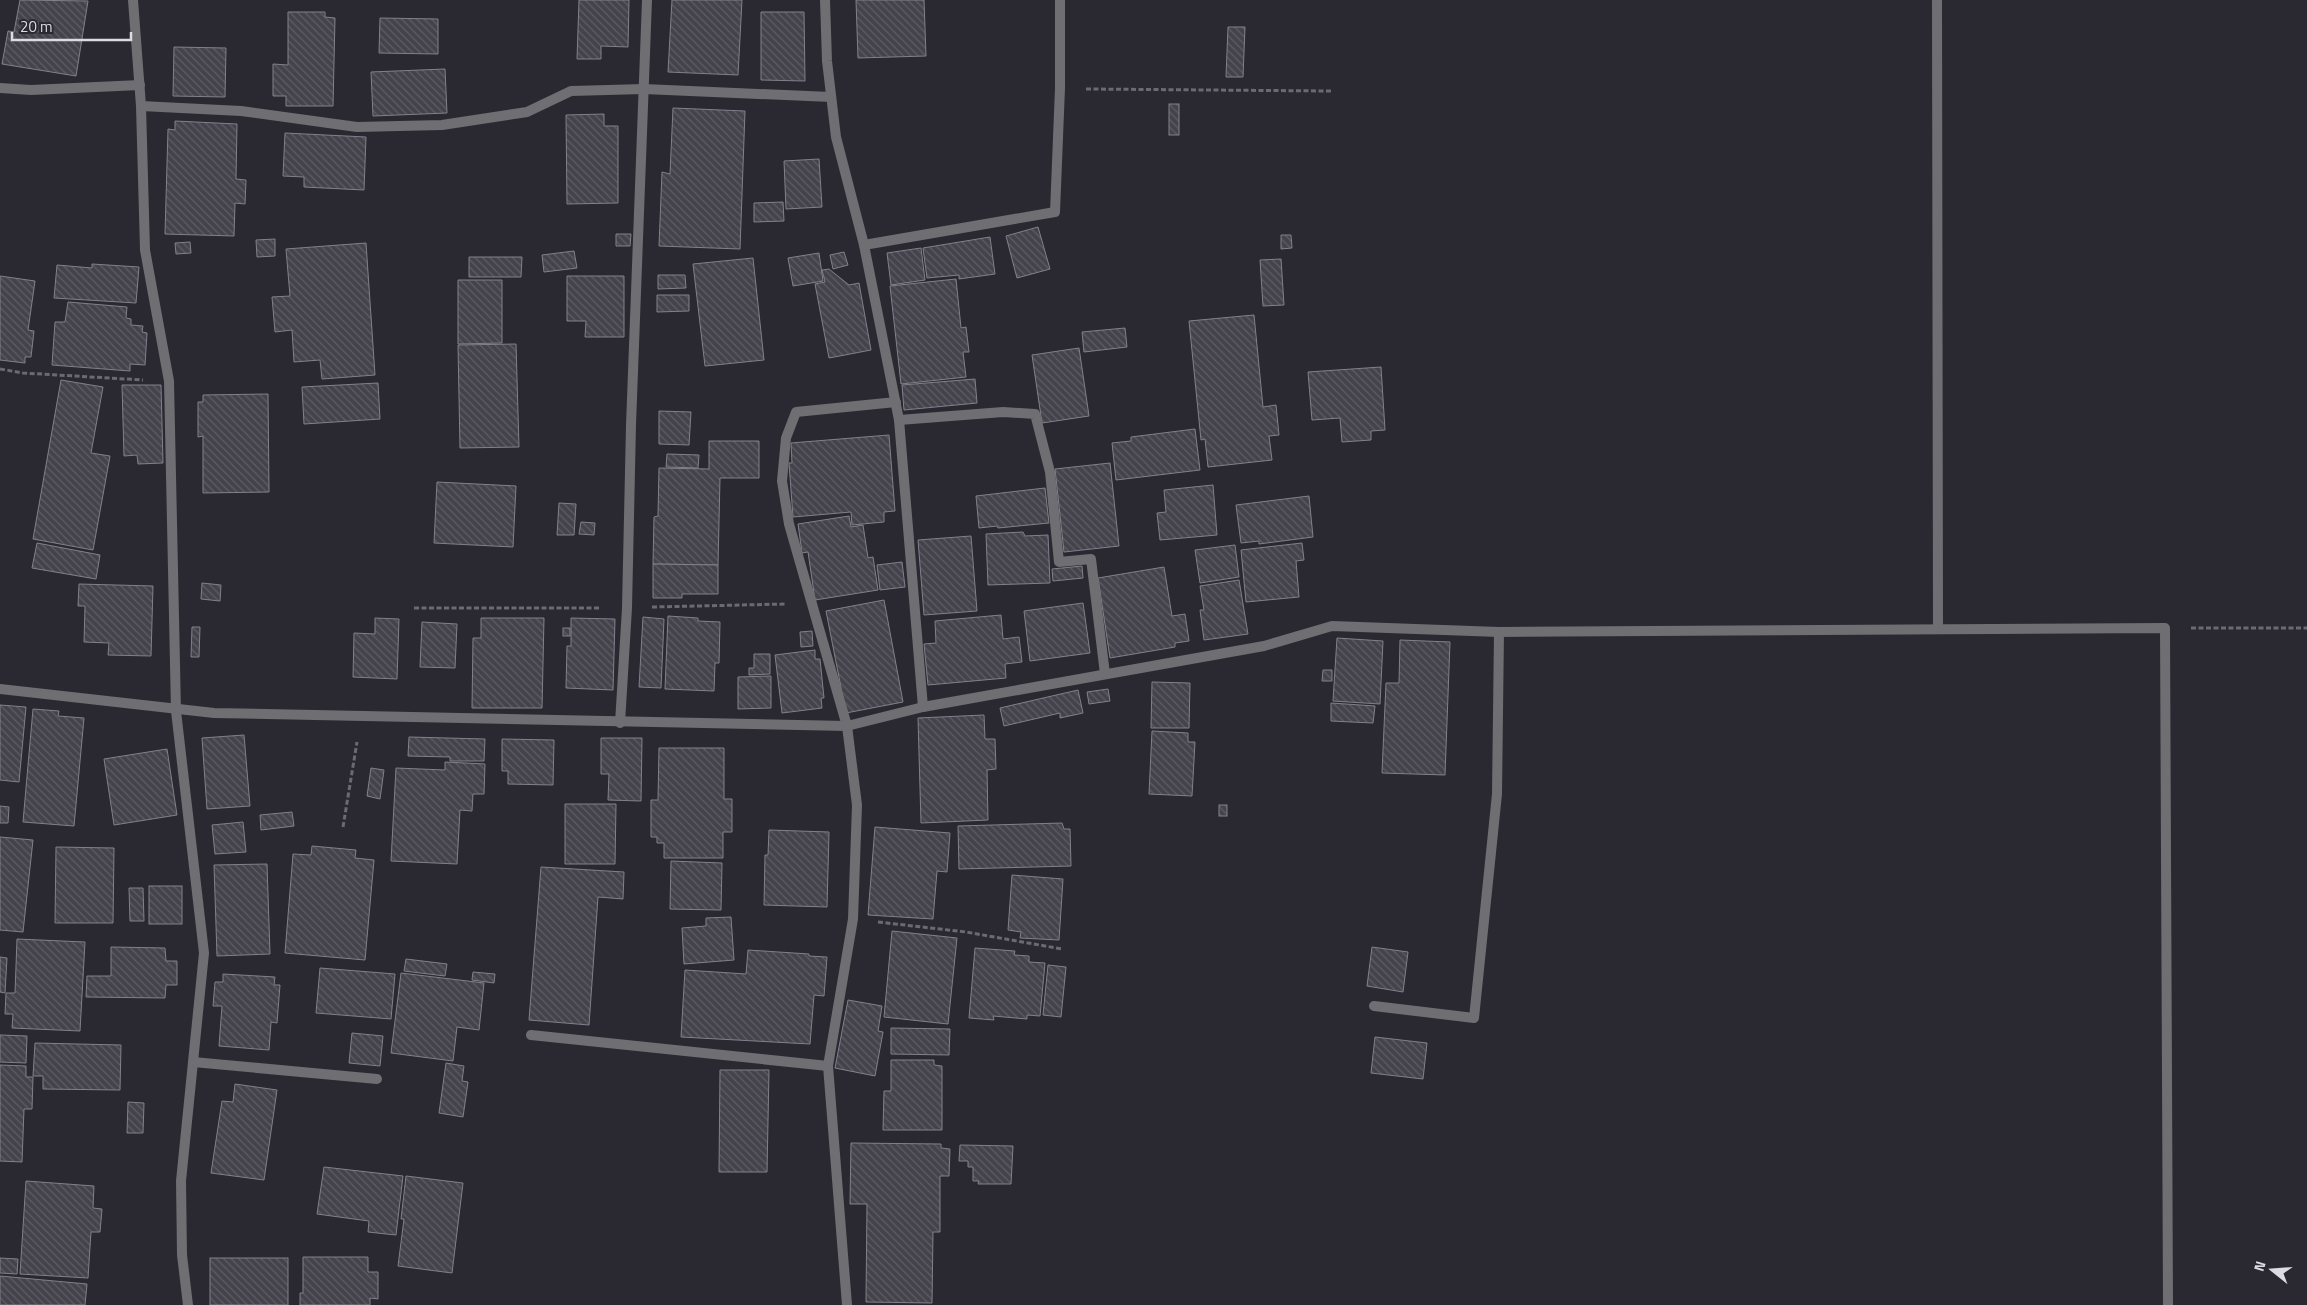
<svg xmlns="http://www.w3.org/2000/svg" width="2307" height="1305" viewBox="0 0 2307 1305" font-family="'Titillium Web',sans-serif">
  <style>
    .building { fill: url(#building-back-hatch); stroke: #82818b }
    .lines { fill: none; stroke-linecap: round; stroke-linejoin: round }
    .path { stroke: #6b6a72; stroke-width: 3; stroke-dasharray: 5 2.5; stroke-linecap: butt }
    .service { stroke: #6f6e72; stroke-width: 10 }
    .minor { stroke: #6f6e72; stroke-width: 10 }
  </style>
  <defs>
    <pattern id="building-back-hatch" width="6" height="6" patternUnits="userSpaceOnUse" patternTransform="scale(1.25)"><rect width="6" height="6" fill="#44424b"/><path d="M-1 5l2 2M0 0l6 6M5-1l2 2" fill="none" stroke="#5e5d65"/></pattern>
  </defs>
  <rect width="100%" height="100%" fill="#2a2831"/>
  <g class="building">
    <polygon points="20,0 88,1 76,76 2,64 8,31 14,32"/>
    <polygon points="579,0 629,0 628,47 601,46 601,59 577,59"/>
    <polygon points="672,0 742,0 738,75 668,72"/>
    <polygon points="856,0 924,0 926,56 858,58"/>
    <polygon points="288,12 325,12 325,17 335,18 333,106 286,106 286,96 273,96 273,64 288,65"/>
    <polygon points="761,12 804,12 805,81 761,80"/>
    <polygon points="380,18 438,19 438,54 379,53"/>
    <polygon points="1228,27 1245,27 1243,77 1226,77"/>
    <polygon points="174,47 226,48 225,97 173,96"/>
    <polygon points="445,69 447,113 373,116 371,72"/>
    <rect x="1169" y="104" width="10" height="31"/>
    <polygon points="673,108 745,111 740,249 659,246 662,172 670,174"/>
    <polygon points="604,114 604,126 618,126 618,203 567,204 566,115"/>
    <polygon points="175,121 237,124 236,179 246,180 245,204 235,203 234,236 165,234 168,129 175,130"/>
    <polygon points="285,133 366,137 364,190 304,187 304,177 283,176"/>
    <polygon points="819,159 822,207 786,209 784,161"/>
    <polygon points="783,202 784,221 754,222 754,203"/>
    <polygon points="1038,227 1050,269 1017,278 1006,236"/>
    <polygon points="616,234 631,234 630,246 616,246"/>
    <polygon points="1281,235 1291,235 1292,248 1281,249"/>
    <polygon points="990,237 995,274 959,279 959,275 927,278 923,248"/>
    <polygon points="275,239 275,256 257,257 256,240"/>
    <polygon points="190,242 191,253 176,254 175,243"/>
    <polygon points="366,243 375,375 322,379 320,360 294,362 292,330 275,332 272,297 290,296 286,249"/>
    <polygon points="921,248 925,280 891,285 887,253"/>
    <polygon points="574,251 577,268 544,272 542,255"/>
    <polygon points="844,252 848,265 833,269 830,255"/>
    <polygon points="819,253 823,281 793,286 788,258"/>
    <polygon points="469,257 522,257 521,277 469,277"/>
    <polygon points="753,258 764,360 705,366 693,264"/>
    <polygon points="1281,259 1284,305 1263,306 1260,260"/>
    <polygon points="92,264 139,267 136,303 54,298 57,265 92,268"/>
    <polygon points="829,269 849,285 859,283 871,350 829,358 815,284 825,282 822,270"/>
    <polygon points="658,275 685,275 686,288 658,289"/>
    <polygon points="0,276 35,281 28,330 34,331 31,357 25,357 25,363 0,360"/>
    <polygon points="567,276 624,276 624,337 585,337 586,321 567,321"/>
    <polygon points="956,279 961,328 966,327 969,352 963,352 966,377 901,384 890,286"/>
    <polygon points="458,280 502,280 502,343 458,344"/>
    <polygon points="657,295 689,295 689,311 657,312"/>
    <polygon points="68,302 127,307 126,318 131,319 131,325 143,326 142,332 147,333 145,365 130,364 130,371 52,365 55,322 65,322"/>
    <polygon points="1254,315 1263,407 1276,405 1279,435 1269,436 1272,460 1208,467 1205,439 1201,440 1189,321"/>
    <polygon points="1125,328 1127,347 1084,352 1082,332"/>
    <polygon points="516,344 519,447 460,448 458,345"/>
    <polygon points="1079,348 1089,416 1042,423 1032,355"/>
    <polygon points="1381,367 1385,430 1371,431 1371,440 1342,442 1340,418 1312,420 1308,372"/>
    <polygon points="975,379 977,403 904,410 902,385"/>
    <polygon points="61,380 103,387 91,453 110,456 93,550 33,539"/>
    <polygon points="378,383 380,419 304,424 302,387"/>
    <polygon points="122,385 161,385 163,463 138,464 137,455 124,456"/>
    <polygon points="268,394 269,492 203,493 203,436 198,437 198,402 203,402 203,395"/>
    <polygon points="659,411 691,412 689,445 659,444"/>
    <polygon points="1195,429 1200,470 1116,480 1112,443 1131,441 1131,437"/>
    <polygon points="889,435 895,511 884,512 884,522 852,525 851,512 793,517 789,463 792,463 791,443"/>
    <polygon points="709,441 759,441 759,478 720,478 718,565 653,564 654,517 658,516 659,468 709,469"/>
    <polygon points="667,454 699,455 698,468 666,467"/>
    <polygon points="1110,463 1119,546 1064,552 1055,469"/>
    <polygon points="437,482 516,486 513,547 434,543"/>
    <polygon points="1213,485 1217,535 1160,540 1157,513 1166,512 1164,490"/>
    <polygon points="1045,488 1049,523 998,528 997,526 979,528 976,496"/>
    <polygon points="1309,496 1313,537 1259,544 1259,541 1241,543 1236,505"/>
    <polygon points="559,503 576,504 574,535 557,535"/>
    <polygon points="849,516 851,527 863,525 868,558 873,557 878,590 815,600 808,552 802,553 798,524"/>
    <polygon points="581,522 595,523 594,535 579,534"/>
    <polygon points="1023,532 1025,536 1048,535 1050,583 988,585 986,534"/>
    <polygon points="971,536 977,611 924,615 918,540"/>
    <polygon points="37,543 100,555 96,579 32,568"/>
    <polygon points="1302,543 1304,560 1296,561 1299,597 1246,602 1241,550"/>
    <polygon points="1235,545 1239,577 1200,583 1195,550"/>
    <polygon points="902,562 905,587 880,590 877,565"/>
    <polygon points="653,564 718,565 718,594 682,594 682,598 653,598"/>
    <polygon points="1082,566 1083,578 1053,581 1052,569"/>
    <polygon points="1164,567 1172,616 1185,614 1189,641 1175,643 1175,647 1110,658 1098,578"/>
    <polygon points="1239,580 1248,634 1204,640 1200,610 1204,610 1200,586"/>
    <polygon points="202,583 221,585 220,601 201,599"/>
    <polygon points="79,584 153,586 151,656 108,655 109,643 84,642 85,606 78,606"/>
    <polygon points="884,600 903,702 846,713 826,611"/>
    <polygon points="1083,603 1090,653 1030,661 1024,611"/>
    <polygon points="1001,615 1003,639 1019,637 1022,662 1005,664 1006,678 928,685 924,644 936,643 935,621"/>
    <polygon points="668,616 698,618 698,621 720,622 719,663 715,663 714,691 665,689"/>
    <polygon points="643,617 664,619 661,688 639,687"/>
    <polygon points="375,618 399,619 397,679 353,677 354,633 375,634"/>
    <polygon points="481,618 544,618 542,708 472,708 473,638 481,638"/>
    <polygon points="571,618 615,619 613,690 566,688 567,646 571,646"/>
    <polygon points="422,622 457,624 455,668 420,667"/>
    <polygon points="192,627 200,627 199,657 191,657"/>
    <rect x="563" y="628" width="7" height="8"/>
    <polygon points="812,631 813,646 801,647 800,632"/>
    <polygon points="1337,638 1383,641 1380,704 1333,701"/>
    <polygon points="1400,640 1450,642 1445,775 1382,773 1386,683 1399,683"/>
    <polygon points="815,650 815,659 820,659 824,698 821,698 822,708 782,713 775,655"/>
    <polygon points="754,654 770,654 770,674 749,675 749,668 754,668"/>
    <polygon points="1323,670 1332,670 1332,681 1322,681"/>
    <polygon points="771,676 771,708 738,709 738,677"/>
    <polygon points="1152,682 1190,683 1189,728 1151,728"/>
    <polygon points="1108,689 1110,701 1089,704 1087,692"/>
    <polygon points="1078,690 1083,713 1060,718 1060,713 1004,726 1000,708"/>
    <polygon points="1331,703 1375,706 1373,723 1331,721"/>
    <polygon points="0,705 26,707 19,782 0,780"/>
    <polygon points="33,709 59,711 58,716 84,718 74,826 23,822"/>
    <polygon points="984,715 985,739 995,739 996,769 987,770 988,820 921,823 918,718"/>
    <polygon points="1152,731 1188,733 1188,742 1195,742 1192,796 1149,794"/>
    <polygon points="244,735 250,806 207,809 202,738"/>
    <polygon points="409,737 485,739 484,761 450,761 450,757 408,756"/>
    <polygon points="601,738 642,738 641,801 608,800 609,774 601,774"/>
    <polygon points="502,739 554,740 553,785 508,784 508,771 502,771"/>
    <polygon points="659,748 724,748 724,799 732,799 732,832 723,832 723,858 664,858 664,843 657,843 657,837 651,837 651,800 658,800"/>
    <polygon points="167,749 177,815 114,825 104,759"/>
    <polygon points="445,762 485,764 484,794 473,794 472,811 460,810 457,864 391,861 396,768 445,770"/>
    <polygon points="371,768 384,770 380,799 367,796"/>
    <polygon points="565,804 616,804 615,864 565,864"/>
    <rect x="1219" y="805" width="8" height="11"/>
    <polygon points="0,806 9,807 8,823 0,823"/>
    <polygon points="292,812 294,826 261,830 260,815"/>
    <polygon points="243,822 246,852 215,854 212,825"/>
    <polygon points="1062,823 1064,829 1070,829 1071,866 959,869 958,826"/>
    <polygon points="875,827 950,833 947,872 937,871 933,919 868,915"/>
    <polygon points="769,830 829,832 827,907 764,905 765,855 768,855"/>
    <polygon points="0,837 33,840 23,932 0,930"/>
    <polygon points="312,846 356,850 355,858 374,860 365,960 285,953 293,854 311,855"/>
    <polygon points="56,847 114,848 113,923 55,923"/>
    <polygon points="671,861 722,863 721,910 670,909"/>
    <polygon points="267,864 270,954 217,956 214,865"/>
    <polygon points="541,867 624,872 623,899 598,897 589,1025 529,1020"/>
    <polygon points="1012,875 1063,879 1059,940 1020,938 1021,932 1008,930"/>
    <rect x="149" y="886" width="33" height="38"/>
    <polygon points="129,888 143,888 144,921 130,921"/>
    <polygon points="731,917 734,960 684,964 682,928 706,926 706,918"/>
    <polygon points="892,931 957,938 948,1024 884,1017"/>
    <polygon points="17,939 85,942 80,1031 12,1028 13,1014 5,1014 6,993 15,993"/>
    <polygon points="111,947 165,948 166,961 177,961 177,985 166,985 165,998 86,997 87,976 111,976"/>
    <polygon points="1372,947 1408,952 1403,992 1367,986"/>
    <polygon points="975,948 1015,951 1014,955 1029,956 1029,962 1045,963 1040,1016 1027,1015 1027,1019 993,1016 994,1020 969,1018"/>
    <polygon points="748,950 809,954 809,956 827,957 824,996 814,995 810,1044 681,1037 685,970 746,974"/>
    <polygon points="0,957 7,958 5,993 0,992"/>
    <polygon points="406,959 447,964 445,976 404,971"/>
    <polygon points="1048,965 1066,967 1061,1017 1043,1015"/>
    <polygon points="320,968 395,974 391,1019 316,1013"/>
    <polygon points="473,972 495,974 494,983 472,980"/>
    <polygon points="401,973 484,983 479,1030 457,1027 453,1061 391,1053"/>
    <polygon points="223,974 275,977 274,985 280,985 277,1023 271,1022 269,1050 219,1046 222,1006 213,1006 215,982 223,982"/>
    <polygon points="848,1000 882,1006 878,1031 883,1032 875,1076 835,1068"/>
    <polygon points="891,1028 950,1029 949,1055 891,1054"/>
    <polygon points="352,1033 383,1036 380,1066 349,1063"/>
    <polygon points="0,1035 27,1036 26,1063 0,1062"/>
    <polygon points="1375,1037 1427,1043 1423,1079 1371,1073"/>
    <polygon points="35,1043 121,1045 120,1090 43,1089 43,1076 33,1076"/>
    <polygon points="891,1060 934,1060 934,1065 942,1066 942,1130 883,1130 884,1091 891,1091"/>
    <polygon points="446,1063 464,1066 462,1081 468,1082 463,1117 439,1113"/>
    <polygon points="0,1065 26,1066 26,1077 33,1077 32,1109 24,1109 22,1162 0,1161"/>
    <polygon points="720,1070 769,1070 767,1172 719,1172"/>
    <polygon points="235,1084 277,1090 264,1180 211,1173 222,1101 233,1102"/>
    <polygon points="128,1102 144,1103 143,1133 127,1133"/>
    <polygon points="851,1143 941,1144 941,1148 950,1149 949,1176 940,1176 940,1232 933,1232 932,1303 866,1302 867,1204 850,1204"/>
    <polygon points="960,1145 1013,1146 1011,1184 978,1184 979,1181 973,1181 973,1167 968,1167 968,1161 959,1161"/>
    <polygon points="324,1167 403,1176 396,1235 368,1232 369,1221 317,1214"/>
    <polygon points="406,1176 463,1183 452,1273 398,1266 404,1219 401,1219"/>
    <polygon points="26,1181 94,1186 93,1208 102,1209 100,1232 91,1232 88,1278 20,1274"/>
    <polygon points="303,1257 368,1257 368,1272 378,1272 378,1299 370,1298 370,1305 300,1305 300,1293 303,1293"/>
    <polygon points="0,1258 18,1259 17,1274 0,1273"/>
    <rect x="210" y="1258" width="78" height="47"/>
    <polygon points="0,1276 87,1284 85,1305 0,1305"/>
  </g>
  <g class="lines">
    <g class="path">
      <polyline points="1086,89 1331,91"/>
      <polyline points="0,369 23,373 143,380"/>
      <polyline points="652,607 786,604"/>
      <polyline points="414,608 601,608"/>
      <polyline points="2191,628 2307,628"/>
      <polyline points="343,827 357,742"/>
      <polyline points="878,922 966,932 1062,949"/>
    </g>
    <g class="service">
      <polyline points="899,420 1003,412 1035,414 1050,472 1059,562 1091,559 1105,674"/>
      <polyline points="847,726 789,524 782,481 786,438 796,412 896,402"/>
      <polyline points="531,1035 828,1066"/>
    </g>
    <g class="minor">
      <polyline points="133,0 141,106 145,250 169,381 176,711 204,953 181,1181 182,1255 188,1305"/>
      <polyline points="825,0 827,61 836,137 864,245 899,420 923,707"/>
      <polyline points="1937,0 1938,629"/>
      <polyline points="0,88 31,90 140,85"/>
      <polyline points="141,106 241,111 357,127 442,125 527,112 571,91 644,89 831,97"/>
      <polyline points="864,245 1055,212 1060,88 1060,0"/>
      <polyline points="0,689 214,713 847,726 923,707 1264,646 1332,626 1499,632 2165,628 2168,1305"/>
      <polyline points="620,723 627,608 631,425 647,0"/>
      <polyline points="1374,1006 1474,1018 1497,794 1499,632"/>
      <polyline points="193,1062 377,1079"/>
      <polyline points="847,1305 828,1066 853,919 857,805 847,726"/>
    </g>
  </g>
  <g transform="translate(2272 1270) rotate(287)" stroke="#2a2831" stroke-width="4" paint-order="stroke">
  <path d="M0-4L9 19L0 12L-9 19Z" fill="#dcdbe1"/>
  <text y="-8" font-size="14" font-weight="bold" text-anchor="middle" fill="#dcdbe1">N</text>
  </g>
  <path d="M12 32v8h119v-8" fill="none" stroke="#dcdbe1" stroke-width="2.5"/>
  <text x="20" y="32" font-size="15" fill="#dcdbe1" stroke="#2a2831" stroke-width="4" paint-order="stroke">20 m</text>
</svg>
